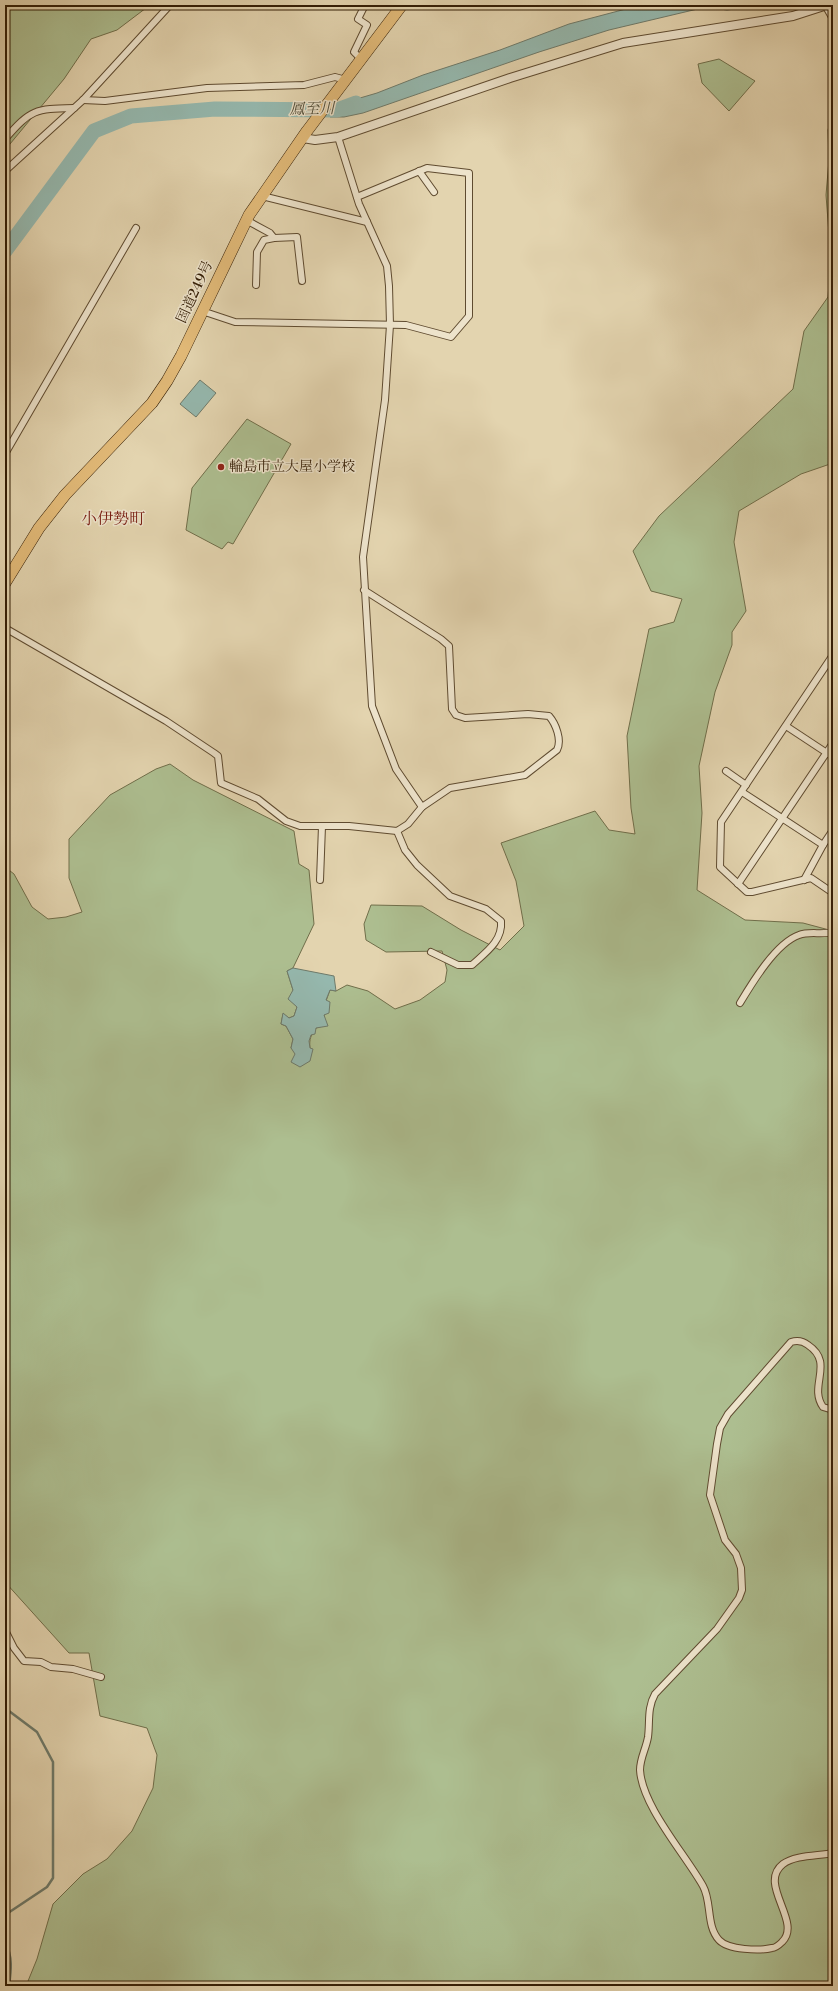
<svg xmlns="http://www.w3.org/2000/svg" width="838" height="1991" viewBox="0 0 838 1991" font-family="'Libre Bodoni','Noto Serif JP',serif">
  <style>
    .green { fill: #adbe90; stroke: #706e4a }
    .water { fill: #95b8ae; stroke: #6e7a6a }
    .lines { fill: none; stroke-linecap: round; stroke-linejoin: round }
    .stream { stroke: #6e7a6a; stroke-width: 2.5 }
    .river { stroke: #95b8ae; stroke-width: 15 }
    .minor-casing { stroke: #5f4b30; stroke-width: 8 }
    .tertiary-casing { stroke: #5f4b30; stroke-width: 10 }
    .trunk-casing { stroke: #331d05; stroke-width: 12 }
    .minor { stroke: #ede3cb; stroke-width: 6 }
    .tertiary { stroke: #ede3cb; stroke-width: 8 }
    .trunk { stroke: #e2ba78; stroke-width: 11 }
    .poi-dot { fill: #8f2418; stroke: #ede3cb; stroke-width: 1.5 }
    .labels { text-anchor: middle; dominant-baseline: central; stroke-width: 3; stroke-linejoin: round; paint-order: stroke }
    .street-label { font-size: 14px; fill: #331d05; stroke: #ede3cb }
    .poi-label { font-size: 14px; fill: #331d05; stroke: #ede3cb; text-anchor: start }
    .water-label { font-size: 15px; font-style: italic; fill: #504c38; stroke: #ede3cb }
    .quarter-label { font-size: 16px; fill: #7a1f14; stroke: #ede3cb }
  </style>
  <rect width="100%" height="100%" fill="#e3d4af"/>
  <filter id="stains"><feTurbulence type="fractalNoise" baseFrequency=".005" numOctaves="4"/><feColorMatrix values="0 0 0 0 .2 0 0 0 0 .09 0 0 0 0 .02 0 0 0 .5 -.17"/></filter>
  <radialGradient id="worn" r=".72"><stop offset=".6" stop-color="#630" stop-opacity="0"/><stop offset="1" stop-color="#630" stop-opacity=".3"/></radialGradient>
  <g class="green">
    <polygon points="5,5 150,5 117,30 91,39 64,79 5,150"/>
    <polygon points="719,59 755,81 729,111 702,83 698,64"/>
    <path d="M833,112V463L801,474L739,511L734,542L746,611L732,632V645L715,692L699,766L702,813L697,890L745,920L803,923L833,931V1986H26L37,1959L53,1904L83,1874L107,1859L132,1831L153,1788L157,1755L147,1728L100,1716L89,1653H69L5,1582V867L14,874L32,907L48,919L66,917L82,912L69,878V839L110,795L156,769L170,764L193,780L294,831L299,864L309,870L314,924L293,968L287,971L293,990V1002L297,1007L294,1016L289,1018L283,1014L281,1024L286,1026L293,1039L291,1048H310C309,1039 311,1035 316,1028L323,1026L326,1001L330,990L336,991L347,985L368,991L395,1009L420,1000L445,982L447,970L442,951L386,952L366,940L364,924L371,905L422,906L461,930L500,950L524,926L516,881L501,843L595,811L609,830L635,834L631,808L627,736L649,629L674,622L682,599L651,591L633,551L659,516L793,389L804,331L828,297L831,260L826,195L829,160L828,130Z"/>
    <polygon points="247,419 291,444 233,544 228,542 222,549 186,530 192,488"/>
  </g>
  <g class="water">
    <polygon points="641,5 767,5 727,10 706,7 609,30 539,52 363,113 344,117 330,117 343,103 377,93 423,75 500,50 569,24"/>
    <polygon points="200,380 216,393 196,417 180,404"/>
    <polygon points="293,968 334,976 336,991 330,990 326,1000 330,1002 329,1013 324,1015 328,1026 316,1028 315,1034 311,1035 309,1041 310,1048 313,1049 310,1061 300,1067 291,1062 295,1054 291,1048 293,1039 286,1026 281,1024 283,1013 289,1018 294,1016 297,1007 288,999 293,990 287,971"/>
  </g>
  <g class="lines">
    <g class="stream">
      <polyline points="5,1701 9,1711 37,1732 53,1762 53,1878 47,1887 5,1915"/>
      <path d="M5,1942C13,1956 11,1971 9,1986"/>
    </g>
    <polyline class="river" points="5,251 94,131 131,116 215,109 337,110 356,103"/>
    <g class="minor-casing">
      <g id="minor">
        <polyline points="825,5 833,19"/>
        <polyline points="362,60 354,52 367,25 358,19 365,5"/>
        <polyline points="83,100 105,101 207,88 304,85 335,77 346,80"/>
        <polyline points="338,137 359,204 387,266 389,286 390,325 385,400 363,557 372,706 396,769 422,807"/>
        <path d="M5,139C31,109 35,109 74,108"/>
        <polyline points="5,171 83,100 170,5"/>
        <polyline points="419,171 434,192"/>
        <polyline points="262,196 367,222"/>
        <polyline points="246,220 270,233 274,238 297,237 302,281"/>
        <polyline points="256,285 257,252 264,240 274,238"/>
        <polyline points="202,311 235,322 406,325 451,337 469,316 469,173 427,168 357,197"/>
        <polyline points="5,454 136,228"/>
        <path d="M5,628L166,721L214,753L218,756L221,783L258,799L286,821L300,826H349L397,831L408,824L422,807L450,788L525,775L557,750C562,740 556,724 549,716L528,714L465,718L456,715L452,709L449,646L441,639L364,590"/>
        <polyline points="833,655 721,822 720,867 747,892 752,892 811,878 833,893"/>
        <polyline points="786,726 833,757"/>
        <polyline points="726,771 746,785"/>
        <polyline points="742,792 823,845 804,880"/>
        <path d="M397,831L405,850L417,865L450,896L486,909L501,921C503,941 485,953 472,965H458L431,952"/>
        <polyline points="823,845 833,830"/>
        <polyline points="320,880 322,826"/>
        <polyline points="738,884 833,743"/>
        <path d="M740,1003C752,983 776,943 799,935C809,931 822,935 833,932"/>
        <path d="M833,1410L823,1407C808,1386 835,1363 808,1345C803,1341 797,1340 791,1342L728,1414L720,1428L717,1444L710,1495L725,1540L736,1554L741,1568L742,1590L739,1598L717,1629L655,1694C647,1708 650,1722 648,1737C646,1749 640,1758 640,1770C642,1806 685,1854 703,1886C712,1902 706,1926 719,1940C728,1950 760,1951 772,1948C776,1948 779,1945 782,1942C803,1922 757,1884 783,1864C795,1855 818,1856 833,1853"/>
        <polyline points="5,1630 14,1648 24,1661 41,1662 51,1667 73,1669 101,1677"/>
      </g>
    </g>
    <g class="tertiary-casing">
      <polyline id="tertiary" points="303,138 315,140 338,137 510,78 623,43 793,16 824,6"/>
    </g>
    <g class="trunk-casing">
      <polyline id="trunk" points="5,583 39,528 65,495 152,403 167,381 181,356 249,215 307,131 402,5"/>
    </g>
    <use href="#minor" class="minor"/>
    <use href="#tertiary" class="tertiary"/>
    <use href="#trunk" class="trunk"/>
  </g>
  <circle class="poi-dot" cx="221" cy="467" r="4"/>
  <g class="labels">
    <g class="street-label">
      <text transform="translate(195 292) rotate(-65)">国道249号</text>
    </g>
    <g class="poi-label">
      <text x="229" y="467">輪島市立大屋小学校</text>
    </g>
    <g class="water-label">
      <text transform="translate(312 109) rotate(-1)">鳳至川</text>
    </g>
    <g class="quarter-label">
      <text x="113" y="519">小伊勢町</text>
    </g>
  </g>
  <rect width="838" height="1991" fill="none" stroke="#e3d4af" stroke-width="20"/>
  <rect x="6" y="6" width="826" height="1979" fill="none" stroke="#331d05" stroke-width="2"/>
  <rect x="10" y="10" width="818" height="1971" fill="none" stroke="#331d05"/>
  <rect width="100%" height="100%" filter="url(#stains)"/>
  <rect width="100%" height="100%" fill="url(#worn)"/>
</svg>
